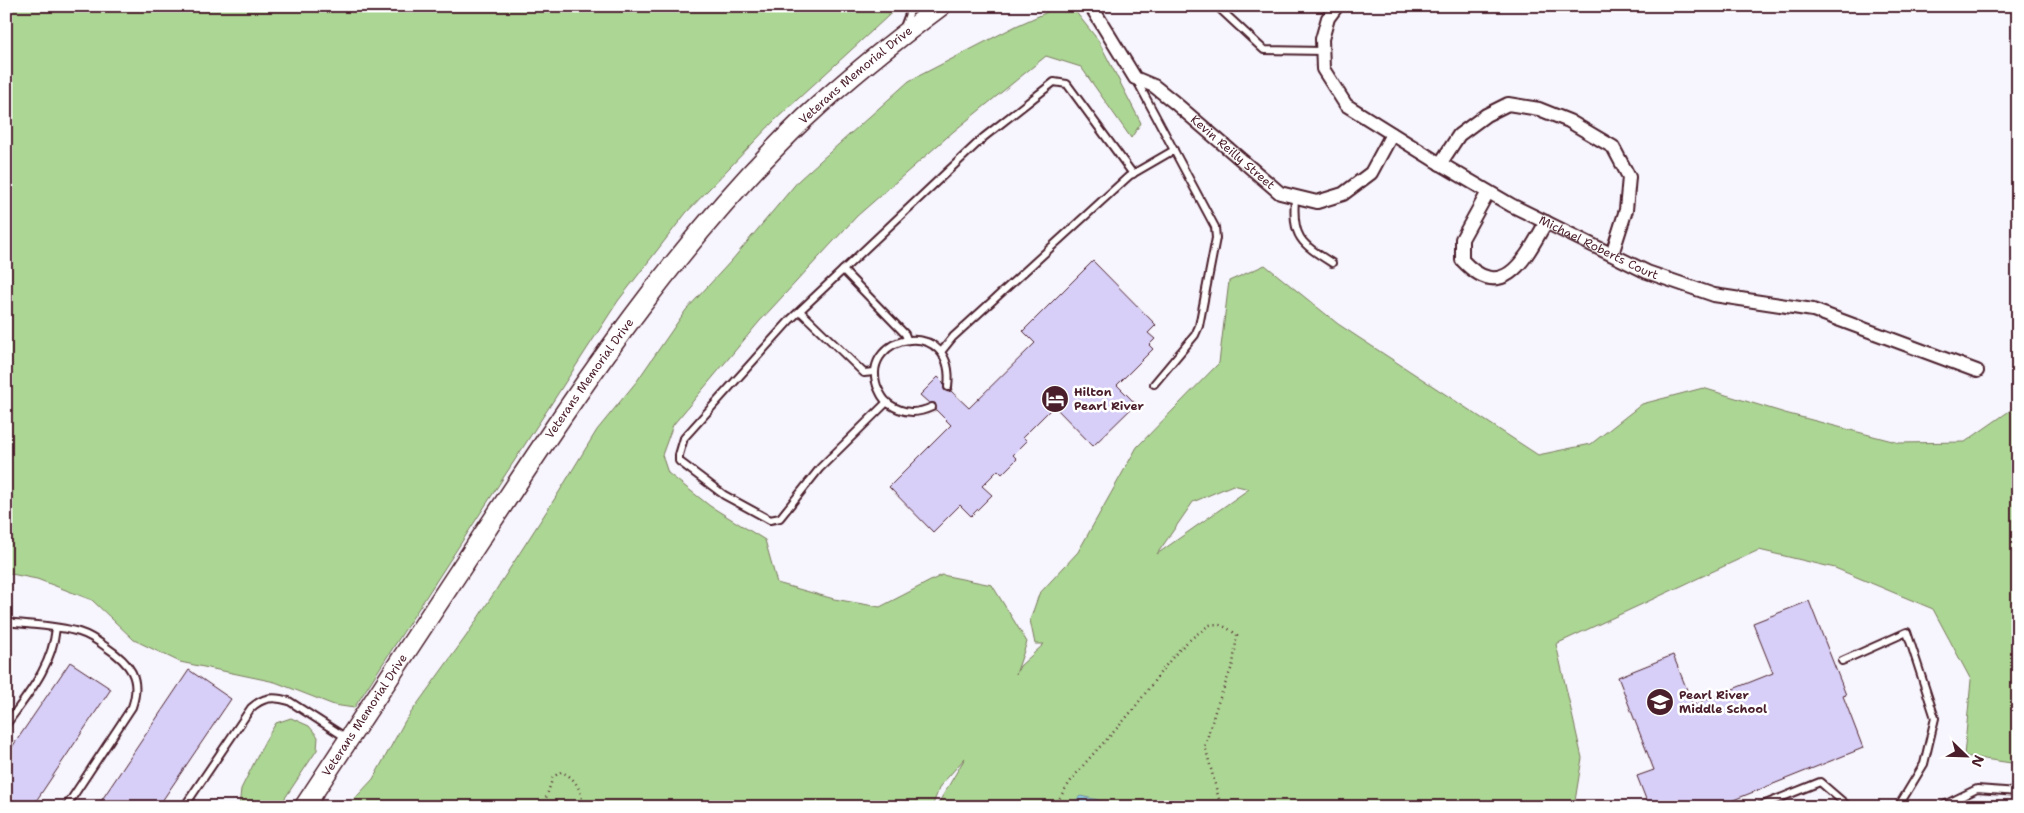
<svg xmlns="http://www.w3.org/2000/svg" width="2024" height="813" viewBox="0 0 2024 813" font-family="'Shantell Sans',sans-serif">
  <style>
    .green { fill: #acd694; stroke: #7b7a60; fill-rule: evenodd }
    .water { fill: #8cd0ed; stroke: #72899f }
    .building { fill: #d7cff7; stroke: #4a1f2b }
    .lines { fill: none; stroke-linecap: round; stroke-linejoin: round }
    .lane-casing { stroke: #4a1f2b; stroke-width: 10 }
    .street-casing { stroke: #4a1f2b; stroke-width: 16 }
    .secondary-casing { stroke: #4a1f2b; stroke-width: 22 }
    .path { stroke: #4a1f2b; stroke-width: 2.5; stroke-dasharray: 1 4; stroke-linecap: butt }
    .lane { stroke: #fff; stroke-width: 6 }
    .street { stroke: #fff; stroke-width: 12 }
    .secondary { stroke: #fff; stroke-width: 19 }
    .labels { text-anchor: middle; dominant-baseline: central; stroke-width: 5; stroke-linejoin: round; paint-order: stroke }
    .street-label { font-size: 12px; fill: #4a1f2b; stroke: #fff }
    .poi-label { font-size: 12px; font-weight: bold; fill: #4a1f2b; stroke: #fff; text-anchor: start }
  </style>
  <rect width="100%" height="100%" fill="#f7f5fd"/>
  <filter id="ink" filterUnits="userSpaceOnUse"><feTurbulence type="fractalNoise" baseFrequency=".02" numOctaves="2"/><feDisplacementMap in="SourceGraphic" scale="10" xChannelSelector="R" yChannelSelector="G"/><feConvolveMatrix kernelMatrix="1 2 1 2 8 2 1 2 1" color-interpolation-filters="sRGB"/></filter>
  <g filter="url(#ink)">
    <g class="green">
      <polygon points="6,6 899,6 774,121 686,213 618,301 354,708 334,705 275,682 180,662 134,640 92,600 37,579 6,573"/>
      <path d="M1061,6H1071L1098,40L1141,123L1131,138L1081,67L1046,56L954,131L857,216L759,322L673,425L662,455L668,473L710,506L765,540L777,583L834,599L880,607L942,575L992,585L1027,642L1016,674L1020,666L1044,644H1035L1030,620L1039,594L1078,552L1137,447L1219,363L1229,281L1265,265L1338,324L1538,455L1591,444L1642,404L1703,388L1785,413L1900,443L1965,442L2018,405V764L1964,756L1971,680L1933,609L1835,568L1759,550L1556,644L1582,758L1574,807H936L965,758L940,786L932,807H347L373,779L405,721L467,635L559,492L597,430L637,381L686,310L732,260L799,180L909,81L1016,26ZM1233,485L1249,489L1157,554L1193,502Z"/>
      <polygon points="291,718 309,726 318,737 317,750 279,807 239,807 241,789 265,741 276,723"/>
    </g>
    <polygon class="water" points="1080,796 1098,800 1111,807 1070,807"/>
    <g class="building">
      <polygon points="1093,261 1156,325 1148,333 1155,339 1149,345 1153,349 1117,385 1136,404 1093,446 1054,406 1023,437 1027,441 1013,455 1017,459 1002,474 998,470 982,486 992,495 971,516 960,505 933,532 889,487 951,425 936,410 935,403 929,403 920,395 938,377 943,382 944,390 948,392 951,391 969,408 1035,343 1023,331"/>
      <polygon points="1809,601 1846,695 1843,696 1863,748 1716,807 1673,807 1671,802 1659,807 1649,807 1637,776 1654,770 1618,677 1673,655 1693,705 1773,673 1753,623"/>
      <polygon points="70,662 111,689 32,807 6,807 6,756"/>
      <polygon points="189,670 231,699 158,807 97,807"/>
    </g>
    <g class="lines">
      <g class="lane-casing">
        <g id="lane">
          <polyline points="1220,9 1264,50 1323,51"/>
          <polyline points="904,27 912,6"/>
          <polyline points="1137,81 1215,227 1216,238 1199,326 1195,335 1154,384"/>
          <path d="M1295,198C1292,237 1300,243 1332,263"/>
          <polyline points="843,270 905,334 907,339"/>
          <polyline points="800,311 864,373 874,372"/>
          <polyline points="941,352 953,337 1129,176 1174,150"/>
          <polyline points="887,402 820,468 780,518 770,520 724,495 679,461 679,455 684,438 790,320 984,137 1054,82 1067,84 1133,174"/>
          <path d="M932,407C917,414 904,414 889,404C883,400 880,393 877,386C860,333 957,316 948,387"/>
          <path d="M6,622C30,625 56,625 79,632C89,635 98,641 106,647C130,663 142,678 132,707L66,807"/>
          <polyline points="1842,661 1907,632 1935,718 1924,764 1898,807"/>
          <path d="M6,725C28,694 52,667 56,628"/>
          <path d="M184,807L251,708C263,697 274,696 289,701L348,739"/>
          <polyline points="1758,807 1820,782 1849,807"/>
          <polyline points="1940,807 1977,789 2018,792"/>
        </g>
      </g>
      <g class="street-casing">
        <g id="street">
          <path id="s1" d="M1091,6L1135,78L1154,86L1174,102L1280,193L1317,202L1343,194L1371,173L1392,134"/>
          <path id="s2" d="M1337,6L1328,18L1322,39L1323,69L1346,105L1434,160L1511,205L1647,272L1714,295L1813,310L1977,371"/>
          <polyline points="1440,164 1459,135 1486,115 1508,104 1539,109 1569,121 1613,147 1629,177 1626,210 1612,254"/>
          <path d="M1488,192L1462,239V260C1504,305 1526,257 1546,222"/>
        </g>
      </g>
      <g class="secondary-casing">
        <g id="secondary">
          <path id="s3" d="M304,807C364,716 424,625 483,535C580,388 678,240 805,118C848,78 894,41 941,6"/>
        </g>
      </g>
      <g class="path">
        <path d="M543,807L553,777L561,772C576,777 582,792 583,807"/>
        <path d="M1055,807C1073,770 1105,744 1131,712C1153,685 1171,652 1200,632C1203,630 1207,626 1210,625C1220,622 1229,629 1237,635L1233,664L1216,708L1205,746L1221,807"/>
      </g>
      <use href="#lane" class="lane"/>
      <use href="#street" class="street"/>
      <use href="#secondary" class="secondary"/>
    </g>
  </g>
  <defs>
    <g id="hotel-disc" transform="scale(1.4375)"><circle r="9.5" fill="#4a1f2b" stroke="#fff"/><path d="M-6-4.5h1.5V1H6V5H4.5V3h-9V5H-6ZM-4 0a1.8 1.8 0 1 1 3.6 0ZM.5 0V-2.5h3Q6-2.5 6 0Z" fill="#fff"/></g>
    <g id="school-disc" transform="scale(1.4375)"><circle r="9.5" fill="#4a1f2b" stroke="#fff"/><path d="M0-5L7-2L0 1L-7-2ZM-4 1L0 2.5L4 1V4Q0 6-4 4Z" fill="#fff"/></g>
  </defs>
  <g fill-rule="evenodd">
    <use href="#hotel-disc" x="1055" y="399"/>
    <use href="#school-disc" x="1660" y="702"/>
  </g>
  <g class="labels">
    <g class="street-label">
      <text stroke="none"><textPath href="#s3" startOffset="920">Veterans Memorial Drive</textPath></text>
      <text stroke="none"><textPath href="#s1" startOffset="208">Kevin Reilly Street</textPath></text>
      <text stroke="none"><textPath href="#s2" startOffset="400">Michael Roberts Court</textPath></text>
      <text stroke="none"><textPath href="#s3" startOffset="515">Veterans Memorial Drive</textPath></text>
      <text stroke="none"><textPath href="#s3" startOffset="110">Veterans Memorial Drive</textPath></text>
    </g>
    <g class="poi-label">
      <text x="1074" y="392">Hilton<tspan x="1074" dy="14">Pearl River</tspan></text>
      <text x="1679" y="695">Pearl River<tspan x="1679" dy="14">Middle School</tspan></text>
    </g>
  </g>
  <rect width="2024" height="813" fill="none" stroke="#fff" stroke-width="25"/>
  <rect x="12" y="12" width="1999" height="788" fill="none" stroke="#4a1f2b" stroke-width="2" filter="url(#ink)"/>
  <g transform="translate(1966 756) rotate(113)" stroke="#ffffff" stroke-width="4" paint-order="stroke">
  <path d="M0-4L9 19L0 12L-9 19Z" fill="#4a1f2b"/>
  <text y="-8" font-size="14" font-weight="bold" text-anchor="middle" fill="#4a1f2b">N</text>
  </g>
</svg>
